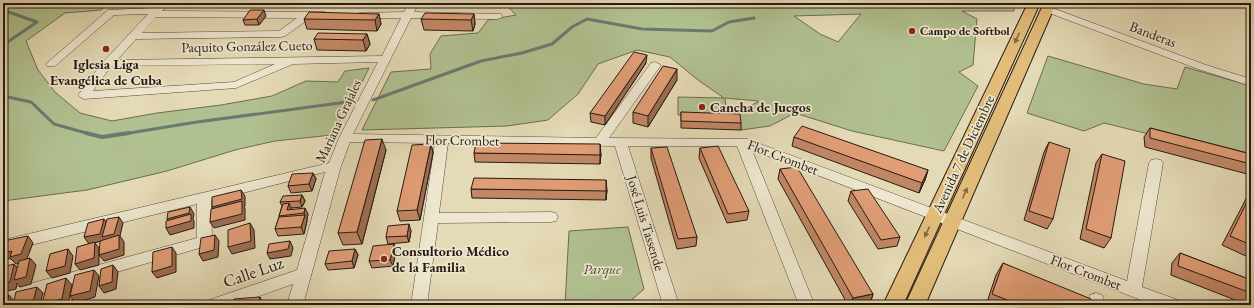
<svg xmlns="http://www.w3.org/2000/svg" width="1254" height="308" viewBox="0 0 1254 308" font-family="'EB Garamond',serif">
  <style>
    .green { fill: #b1c090; stroke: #6c6c52; fill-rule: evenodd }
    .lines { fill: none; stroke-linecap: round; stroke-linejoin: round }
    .stream-far1 { stroke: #697a71; stroke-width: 3 }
    .stream { stroke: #697a71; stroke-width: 4 }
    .minor-casing { stroke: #56493c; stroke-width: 1 }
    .major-casing { stroke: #261913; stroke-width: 2 }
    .minor { fill: #ede7cf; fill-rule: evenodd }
    .major { fill: #e2bd7a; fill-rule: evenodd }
    .wall { fill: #c18765; stroke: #261913 }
    .shaded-wall { fill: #9d6e53; stroke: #261913 }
    .building { fill: #e09d76; stroke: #261913 }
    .oneway { fill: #846b46 }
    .poi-dot { fill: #8f2418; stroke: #ede7cf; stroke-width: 1.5 }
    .labels { text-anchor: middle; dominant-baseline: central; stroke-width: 3.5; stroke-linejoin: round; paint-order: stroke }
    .far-poi-label { font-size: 12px; font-weight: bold; fill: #261913; stroke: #ede7cf; text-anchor: start }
    .street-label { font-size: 14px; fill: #261913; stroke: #ede7cf }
    .poi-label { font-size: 14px; font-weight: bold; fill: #261913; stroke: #ede7cf; text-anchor: start }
    .park-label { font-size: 14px; font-style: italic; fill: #504b38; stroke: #ede7cf }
    .near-street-label { font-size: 17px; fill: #261913; stroke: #ede7cf }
  </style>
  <rect width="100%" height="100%" fill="#e4dab5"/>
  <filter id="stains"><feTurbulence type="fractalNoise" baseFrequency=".005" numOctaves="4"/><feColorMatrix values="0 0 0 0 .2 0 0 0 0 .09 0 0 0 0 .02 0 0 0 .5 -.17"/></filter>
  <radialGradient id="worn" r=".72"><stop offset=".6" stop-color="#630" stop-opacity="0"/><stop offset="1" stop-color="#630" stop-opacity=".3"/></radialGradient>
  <g class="green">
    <polygon points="3,3 109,3 101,10 65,13 26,41 38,70 55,92 80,113 112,121 157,113 221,105 272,96 306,81 338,82 345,71 369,68 355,96 332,135 275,141 235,150 167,171 87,190 3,201"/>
    <path d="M506,3H1014V11H962L977,19L973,65L959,72L978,86L944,151L852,131L795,113L770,126L741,130L740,120L727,116L678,115V97L724,98L698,80L670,57L637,50L598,64L578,94L548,120L507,126L362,130L391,72L431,69L430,54L441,36L478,33L488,20L516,15L506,5ZM861,14L838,42L820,34L794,16ZM725,98L758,101V102L727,116Z"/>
    <polygon points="1048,56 1144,84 1177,89 1185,67 1251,86 1251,159 1104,123 1084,131 1027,113"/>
    <polygon points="628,227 644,289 626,305 565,305 569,231"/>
  </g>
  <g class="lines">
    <g class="stream-far1">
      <polyline points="3,10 37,22 3,45"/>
      <polyline points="3,96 31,102 54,124 90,134"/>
      <polyline points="373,100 481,61 522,53 552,44 572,27 587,19 642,29 712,31 729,22 754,18"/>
      <polyline points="123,134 197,122 347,102"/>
    </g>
    <polyline class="stream" points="86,133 102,137 129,133"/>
    <g class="minor-casing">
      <g id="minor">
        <path d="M159,3H169L162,11L325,12L330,15L325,18H310L285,36L281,37L136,39L117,60L382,56L401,18H362L357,15L359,13L404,12L409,3H419L414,12L501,14L502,16L501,18L497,19L411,18L353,134L596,138L651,63L655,62L661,65L609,138L747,139L1127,281L1149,163L1151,160L1156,159L1161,160L1163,163L1142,287L1178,300L1180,305H1154L752,150L813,301L811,305H799L737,146H628L679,305H663L615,146L448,143L439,213L551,212L556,213L558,217L556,221L551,222L438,223L427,305H411L435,143L350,142L341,166L303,305H287L293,284L234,305H207L209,300L297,270L325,172L211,201L212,241L210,245L3,305V291L197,238V204L3,252V240L329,163L339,138L378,62L293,64L236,88L84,99L80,97L78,95L104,61L148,14L114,15L55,66H47L46,64L108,10L154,8ZM156,17L297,18L279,31L142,33ZM275,64L234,82L93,91L111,66Z"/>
        <polygon points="1047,6 1206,65 1251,79 1251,86 1198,69 1044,11 1042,9"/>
        <polygon points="1096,293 1102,295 1104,300 1103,305 1087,305 1090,295"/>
      </g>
    </g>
    <g class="major-casing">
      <g id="major">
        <polygon points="1028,3 1040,3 903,305 883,305"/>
        <polygon points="1044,3 1056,3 925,305 905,305"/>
      </g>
    </g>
    <use href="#minor" class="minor"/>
    <use href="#major" class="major"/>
  </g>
  <g class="wall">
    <polygon points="348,3 394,3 393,5 348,4"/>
    <polygon points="435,3 506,3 506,5 435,4"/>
    <polygon points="379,14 381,24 377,31 307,29 304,19"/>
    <polygon points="474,14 475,24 473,31 424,30 421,19"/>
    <polygon points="266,16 259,25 245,25 243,20"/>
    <polygon points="367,34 370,44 366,51 317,50 314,39"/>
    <polygon points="646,63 605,125 591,122 590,113"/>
    <polygon points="677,80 648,127 633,123 633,112"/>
    <polygon points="681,112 741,123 741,130 681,128"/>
    <polygon points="1150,128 1251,154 1251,175 1145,147 1144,137"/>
    <polygon points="794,137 928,170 925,180 919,193 792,146"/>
    <polygon points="1049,142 1053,219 1047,229 1024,220 1044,152"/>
    <polygon points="431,144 433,153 420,220 400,221 397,211"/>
    <polygon points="651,148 697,237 696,246 677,249 651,158"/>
    <polygon points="700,148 749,211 747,220 727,223 699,158"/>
    <polygon points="386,150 362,244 343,245 338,233"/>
    <polygon points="474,153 601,154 600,164 475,162"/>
    <polygon points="1102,154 1111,238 1104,248 1080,239 1096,163"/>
    <polygon points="780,169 873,294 870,304 863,305 848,305 778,179"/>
    <polygon points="313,173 316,179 312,191 291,193 288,186"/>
    <polygon points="471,189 607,190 606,200 472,198"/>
    <polygon points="851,191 900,237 897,246 878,249 848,201"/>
    <polygon points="1251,191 1251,254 1248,257 1222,245 1248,195"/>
    <polygon points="302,195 305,201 302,207 291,208 291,209 308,214 307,219 307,221 304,234 278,236 275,229 279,217 279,216 282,206 280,202"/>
    <polygon points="411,231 409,242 388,244 386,237"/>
    <polygon points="355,249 358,255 354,268 328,270 325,264"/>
    <polygon points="396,251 393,266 372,268 369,261"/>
    <polygon points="1180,253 1251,280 1251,305 1248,305 1171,275 1172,263"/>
    <polygon points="1003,263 1090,305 986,305 996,275"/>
  </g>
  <g class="shaded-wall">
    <polygon points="264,10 266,16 259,25 257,19"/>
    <polygon points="379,14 381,24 377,31 375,20"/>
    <polygon points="474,14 475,24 473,31 471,20"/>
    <polygon points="367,34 370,44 366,51 363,40"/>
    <polygon points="647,55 646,63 605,125 605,116"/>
    <polygon points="677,69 677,80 648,127 648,116"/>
    <polygon points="382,139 386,150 362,244 357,232"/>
    <polygon points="431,144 433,153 420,220 417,210"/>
    <polygon points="600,144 601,154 600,164"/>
    <polygon points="928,170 925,180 919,193 922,183"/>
    <polygon points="313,173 316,179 312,191 309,184"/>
    <polygon points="606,180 607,190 606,200"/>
    <polygon points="241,190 245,196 245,206 244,206 245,208 245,220 214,228 210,222 215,214 212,207"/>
    <polygon points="302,195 305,201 302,207 300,201"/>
    <polygon points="289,203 292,210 287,210"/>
    <polygon points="190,207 194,214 193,219 194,221 194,228 170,235 166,228 171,225 167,219"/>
    <polygon points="305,208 308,214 307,219 307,221 304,234 301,227 305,215 304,213"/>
    <polygon points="119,217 123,223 120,236 124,242 124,255 104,261 99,255 104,240 95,243 99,248 99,265 80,270 75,264 89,244 84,237 104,219 109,226"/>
    <polygon points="250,223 254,230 255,248 232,254 228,247"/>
    <polygon points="409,224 411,231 409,242 407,236"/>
    <polygon points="215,235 219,241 218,257 203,261 199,254"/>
    <polygon points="28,236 33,243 26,261 16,264 11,259 9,259 3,253 12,251"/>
    <polygon points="290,241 293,248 291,256 270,259 267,253"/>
    <polygon points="394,244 396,251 393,266 390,260"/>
    <polygon points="172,247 176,253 176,272 157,278 152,272"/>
    <polygon points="68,249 73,256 70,273 52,278 46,271"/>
    <polygon points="355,249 358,255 354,268 352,261"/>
    <polygon points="30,258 36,265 31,284 20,287 17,283 16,289 3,292 3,284 14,264 20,271"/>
    <polygon points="113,265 118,272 116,289 104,293 99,286"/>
    <polygon points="94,270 99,276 95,297 75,303 70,296"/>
    <polygon points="66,278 72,285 68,305 42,305 42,304"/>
    <polygon points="37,287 43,293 40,305 32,305"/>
    <polygon points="873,294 870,304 863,305 851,305 853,298"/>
    <polygon points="9,295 15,302 14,305 6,305"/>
    <polygon points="260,297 264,305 257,305"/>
  </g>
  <g class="building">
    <polygon points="250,10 264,10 257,19 243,20"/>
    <polygon points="309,12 379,14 375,20 304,19"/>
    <polygon points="425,13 474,14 471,20 421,19"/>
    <polygon points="318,33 367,34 363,40 314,39"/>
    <polygon points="634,52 647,55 605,116 590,113"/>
    <polygon points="663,66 677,69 648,116 633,112"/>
    <polygon points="681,112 740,114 741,123 681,121"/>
    <polygon points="802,126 928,170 922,183 794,137"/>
    <polygon points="1150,128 1251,154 1251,164 1150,138"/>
    <polygon points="382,139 357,232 338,233 365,140"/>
    <polygon points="1049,142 1070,149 1053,219 1029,211"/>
    <polygon points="476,143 600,144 600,155 474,153"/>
    <polygon points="431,144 417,210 397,211 412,145"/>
    <polygon points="718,146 749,211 728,214 700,148"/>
    <polygon points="667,147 697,237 678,239 651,148"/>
    <polygon points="1102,154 1125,161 1111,238 1086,229"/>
    <polygon points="797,167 873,294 853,298 780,169"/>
    <polygon points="313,173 309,184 288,186 292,174"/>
    <polygon points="474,178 606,180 606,191 471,189"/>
    <polygon points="868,189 900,237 881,240 851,191"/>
    <polygon points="241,190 242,199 212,207 212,197"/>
    <polygon points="1251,194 1251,245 1230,236"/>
    <polygon points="302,195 300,201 280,202 283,196"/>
    <polygon points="242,201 242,214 210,222 211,209"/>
    <polygon points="289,203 287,210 305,208 304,213 279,216 283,204"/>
    <polygon points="190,207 189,213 167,219 168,212"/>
    <polygon points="191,214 191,221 166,228 166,221"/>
    <polygon points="305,215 301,227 275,229 279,217"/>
    <polygon points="119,217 114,234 102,237 107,219"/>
    <polygon points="104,219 100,234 84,237 88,223"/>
    <polygon points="250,223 251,241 228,247 228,230"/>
    <polygon points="409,224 407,236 386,237 388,226"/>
    <polygon points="119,235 119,249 99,255 100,241"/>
    <polygon points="215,235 214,250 199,254 201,238"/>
    <polygon points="28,236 21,254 10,257 12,251 3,253 8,240"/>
    <polygon points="290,241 288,249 267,253 269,244"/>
    <polygon points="95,242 94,258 75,264 77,247"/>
    <polygon points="394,244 390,260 369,261 373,246"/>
    <polygon points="172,247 172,266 152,272 153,252"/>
    <polygon points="68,249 65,266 46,271 50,254"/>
    <polygon points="355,249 352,261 325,264 329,251"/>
    <polygon points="1180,253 1251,280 1251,293 1178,266"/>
    <polygon points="30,258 26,277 14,280 19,261"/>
    <polygon points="1003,263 1091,299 1090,305 1024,305 1016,302 1015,303 992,294"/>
    <polygon points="14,264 10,282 3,284 3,267"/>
    <polygon points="113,265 112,282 99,286 101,269"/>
    <polygon points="94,270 90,291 70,296 75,275"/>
    <polygon points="66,278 62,299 42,304 47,284"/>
    <polygon points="37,287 32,305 13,305 16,292"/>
    <polygon points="9,295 6,305 3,305 3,297"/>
    <polygon points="260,297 257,305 232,305 234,299"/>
    <polygon points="1016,302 1024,305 1015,305"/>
  </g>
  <defs><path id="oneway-solid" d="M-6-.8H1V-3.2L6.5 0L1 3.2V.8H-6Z"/></defs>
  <g class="oneway">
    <use href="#oneway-solid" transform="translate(1017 38) rotate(115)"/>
    <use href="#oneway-solid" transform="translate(965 193) rotate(-66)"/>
    <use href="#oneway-solid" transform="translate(927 232) rotate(115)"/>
  </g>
  <g class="poi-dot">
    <circle cx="912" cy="31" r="4"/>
    <circle cx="106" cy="49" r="4"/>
    <circle cx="702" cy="107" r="4"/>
    <circle cx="384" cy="259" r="4"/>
  </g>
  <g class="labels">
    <g class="far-poi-label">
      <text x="920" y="31">Campo de Softbol</text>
    </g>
    <g class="street-label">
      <text transform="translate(1153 34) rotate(21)">Banderas</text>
      <text transform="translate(247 46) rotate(-1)">Paquito González Cueto</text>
      <text transform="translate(338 121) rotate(-65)">Mariana Grajales</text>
      <text transform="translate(462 140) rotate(1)">Flor Crombet</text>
      <text transform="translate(963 154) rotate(-65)">Avenida 7 de Diciembre</text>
      <text transform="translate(783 157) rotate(21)">Flor Crombet</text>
      <text transform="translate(646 223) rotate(73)">José Luis Tassende</text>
      <text transform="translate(1086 272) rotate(21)">Flor Crombet</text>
    </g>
    <g class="poi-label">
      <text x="106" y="64" text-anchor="middle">Iglesia Liga<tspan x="106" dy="16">Evangélica de Cuba</tspan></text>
      <text x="710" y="107">Cancha de Juegos</text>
      <text x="392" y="251">Consultorio Médico<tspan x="392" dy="16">de la Familia</tspan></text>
    </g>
    <g class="park-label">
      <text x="602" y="269">Parque</text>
    </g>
    <g class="near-street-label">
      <text transform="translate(253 272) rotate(-19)">Calle Luz</text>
    </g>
  </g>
  <rect width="1254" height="308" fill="none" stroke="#e4dab5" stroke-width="16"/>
  <rect x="4" y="4" width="1246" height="300" fill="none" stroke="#261913" stroke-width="2"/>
  <rect x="8" y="8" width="1238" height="292" fill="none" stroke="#261913"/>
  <rect width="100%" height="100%" filter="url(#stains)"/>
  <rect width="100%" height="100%" fill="url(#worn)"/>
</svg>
